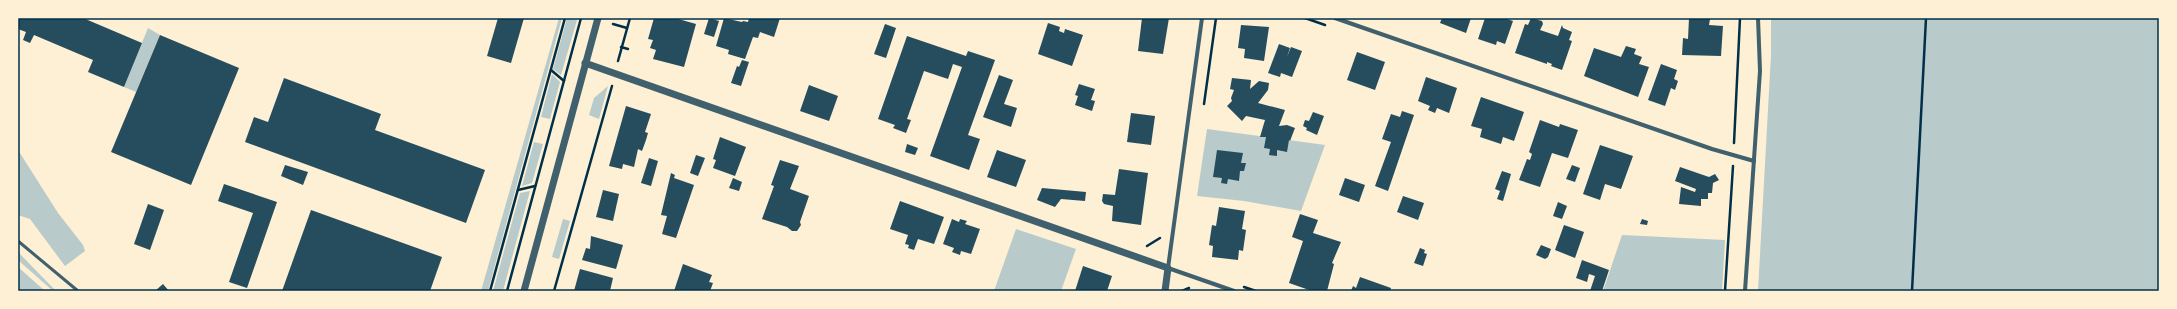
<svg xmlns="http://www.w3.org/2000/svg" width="2177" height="309" viewBox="0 0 2177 309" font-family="'Fira Sans',sans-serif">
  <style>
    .green { fill: #b9caca }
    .building { fill: #264d5e }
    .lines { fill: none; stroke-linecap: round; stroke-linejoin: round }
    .path { stroke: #003049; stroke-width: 2.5 }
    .service { stroke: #3f606c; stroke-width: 3 }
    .minor { stroke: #3f606c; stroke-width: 4 }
    .tertiary { stroke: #3f606c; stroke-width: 7 }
    .neatline { fill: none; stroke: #003049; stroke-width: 1.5 }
  </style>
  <rect width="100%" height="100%" fill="#fdf0d5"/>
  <g class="green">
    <polygon points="559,18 562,18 488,291 481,291"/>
    <polygon points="567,18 577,20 561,75 553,69"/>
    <polygon points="1771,18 2159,18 2159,291 1758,291 1771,55"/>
    <polygon points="148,28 160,35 136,92 124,87"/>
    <polygon points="552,74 560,82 550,119 541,117"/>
    <polygon points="608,86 599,119 589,115 594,98"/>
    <polygon points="1207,129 1325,145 1301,211 1244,201 1197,196"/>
    <polygon points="534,142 543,144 532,183 522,186"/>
    <polygon points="18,150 58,213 83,245 85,251 65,266 30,219 18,215"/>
    <polygon points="530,191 503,291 493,291 520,193"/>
    <polygon points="563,219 570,221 559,259 552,257"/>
    <polygon points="1016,229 1076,249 1061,291 994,291"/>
    <polygon points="1622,235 1725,240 1722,291 1603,291"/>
    <polygon points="18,252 56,291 53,291 18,260"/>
    <polygon points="18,267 45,291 18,291"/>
  </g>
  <g class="building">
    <polygon points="18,18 83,18 142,43 124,87 88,72 93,60 34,35 30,43 23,40 26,32 18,29"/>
    <polygon points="498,18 524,18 511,63 487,56"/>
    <polygon points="654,18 675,18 696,24 684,67 653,59 656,50 650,48 653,40 648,39"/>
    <polygon points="709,18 719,21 714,37 704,34"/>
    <polygon points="724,18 742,22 743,21 748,22 749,18 780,18 774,37 760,32 758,38 753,37 745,59 728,54 729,50 716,46"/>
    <polygon points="1142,18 1169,18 1163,54 1138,51"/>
    <polygon points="1442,18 1471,18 1466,33 1440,23"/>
    <polygon points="1485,18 1504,18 1513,21 1505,44 1497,41 1496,45 1478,39"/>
    <polygon points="1531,18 1542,21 1543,24 1540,30 1558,36 1562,25 1563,28 1572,32 1569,40 1572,41 1562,70 1551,66 1552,64 1547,62 1547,64 1515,53 1525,24 1528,25"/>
    <polygon points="1689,18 1710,19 1709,25 1723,26 1721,56 1682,55 1683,38 1688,39"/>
    <polygon points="1048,23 1060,27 1059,31 1064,33 1065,29 1083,35 1072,66 1038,54"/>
    <polygon points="885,24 896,28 886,58 874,54"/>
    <polygon points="1241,25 1269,27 1264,61 1244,58 1245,49 1238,48"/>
    <polygon points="160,35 239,68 191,185 111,152"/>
    <polygon points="907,36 966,56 968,51 995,60 968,135 980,139 969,170 930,156 962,67 953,64 948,79 924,71 907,119 911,120 906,133 893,128 895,125 878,119"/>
    <polygon points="1279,44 1290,48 1287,57 1291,47 1302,51 1292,77 1281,73 1280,77 1268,73"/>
    <polygon points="1626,46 1636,49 1634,54 1642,57 1639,64 1649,67 1638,97 1584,76 1594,48 1621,57"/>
    <polygon points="1357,52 1385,62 1375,90 1347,80"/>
    <polygon points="742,60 749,62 741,86 731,83 737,66 739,67"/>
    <polygon points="1661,64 1677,70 1674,79 1678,81 1675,90 1671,88 1665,106 1648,100"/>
    <polygon points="999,75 1013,80 1004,104 1017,108 1011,127 983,117"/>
    <polygon points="1426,77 1457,88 1449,113 1437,108 1435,113 1428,110 1430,106 1418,101"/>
    <polygon points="284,78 381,114 375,130 485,170 466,223 245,142 254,117 268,122"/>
    <polygon points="1232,78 1251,80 1250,89 1259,81 1269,83 1268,90 1258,103 1285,110 1279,126 1287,125 1295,128 1290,141 1289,140 1287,152 1277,150 1277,156 1269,155 1270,149 1264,148 1266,137 1260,137 1265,120 1246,116 1242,121 1227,106 1232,101 1231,98 1234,90 1230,89"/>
    <polygon points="1079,84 1095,89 1091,100 1095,101 1092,111 1075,105 1078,96 1075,95"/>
    <polygon points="809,85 838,96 829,121 800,111"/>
    <polygon points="1481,97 1524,112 1514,141 1503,137 1501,144 1480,137 1482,129 1471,126"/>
    <polygon points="626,106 651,114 645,132 648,133 646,140 642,151 638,149 634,167 623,164 622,169 609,166"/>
    <polygon points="1402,111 1414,115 1388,191 1375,186 1391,142 1382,139 1391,114 1400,117"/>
    <polygon points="1313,112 1324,116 1317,135 1306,130 1307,128 1303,126 1305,120 1309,121"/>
    <polygon points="1131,113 1155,116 1151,145 1127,142"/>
    <polygon points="1540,120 1559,127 1560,124 1578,130 1568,158 1552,153 1540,187 1519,180 1527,159 1530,160 1532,154 1529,152"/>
    <polygon points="720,137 746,147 735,176 713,168 716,160 713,159"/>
    <polygon points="907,144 918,148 915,155 905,152"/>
    <polygon points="1600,145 1633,156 1621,189 1605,184 1600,200 1583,194"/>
    <polygon points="997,150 1026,160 1016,187 987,177"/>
    <polygon points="1217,150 1243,153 1241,163 1246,163 1244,171 1240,171 1239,181 1228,179 1227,184 1221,183 1222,178 1213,177"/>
    <polygon points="696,155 705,158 698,176 690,173"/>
    <polygon points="649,158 658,161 651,186 641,183"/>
    <polygon points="780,160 799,166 790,189 809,196 800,222 801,225 797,231 792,231 787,227 762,219 774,186 771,185"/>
    <polygon points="285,165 308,172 303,185 281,176"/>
    <polygon points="1572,165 1580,168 1575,182 1566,179"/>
    <polygon points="1680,167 1709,177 1715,174 1719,180 1713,183 1712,193 1708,193 1708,199 1701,199 1701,206 1679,204 1681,187 1695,192 1696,189 1675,181"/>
    <polygon points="1119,169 1148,173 1141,225 1112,221 1113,206 1104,204 1102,201 1103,194 1115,195"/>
    <polygon points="1502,171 1511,174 1503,201 1497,199 1500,191 1495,189"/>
    <polygon points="671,173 675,175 674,178 694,185 676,238 662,234 667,216 661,215"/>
    <polygon points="733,178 742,182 739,191 729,188"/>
    <polygon points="1345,178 1365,185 1359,202 1339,195"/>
    <polygon points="224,184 277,202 247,288 229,282 253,213 218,201"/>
    <polygon points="1042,188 1086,192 1085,201 1061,199 1055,207 1037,200"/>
    <polygon points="603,190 619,194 613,221 596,217"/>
    <polygon points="1403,196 1424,203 1418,220 1397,212"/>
    <polygon points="900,201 944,217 934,244 918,239 914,250 908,248 909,245 905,244 908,235 890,229"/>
    <polygon points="1558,202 1567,206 1562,219 1553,216"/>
    <polygon points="148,204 164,210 150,250 134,244"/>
    <polygon points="1219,207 1245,211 1242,229 1246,230 1243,251 1239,250 1238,260 1212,257 1213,246 1209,245 1212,225 1216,226"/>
    <polygon points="311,210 442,257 430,291 282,291"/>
    <polygon points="1300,214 1318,220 1313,233 1341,242 1332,263 1334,264 1333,268 1327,291 1312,291 1289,283 1303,241 1292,237"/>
    <polygon points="952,219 959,222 960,219 967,221 965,224 980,229 971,254 961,251 960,255 952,252 954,248 943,244"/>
    <polygon points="1642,219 1648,221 1647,225 1640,224"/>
    <polygon points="1564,225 1584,232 1575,258 1555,250"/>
    <polygon points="591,236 623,245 616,269 582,260 586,248 590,249"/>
    <polygon points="1541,245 1551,249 1548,257 1545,259 1536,255"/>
    <polygon points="1420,248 1425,250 1424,253 1427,254 1423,266 1414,263"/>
    <polygon points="1582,260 1609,270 1602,291 1590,291 1595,276 1589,274 1587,282 1576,278"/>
    <polygon points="683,264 712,275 709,282 713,283 710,291 674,291"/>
    <polygon points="1083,266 1112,276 1107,291 1075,291"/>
    <polygon points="580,269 613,278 610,291 574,291"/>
    <polygon points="1360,277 1391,288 1390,291 1351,291 1353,286 1356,288"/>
    <polygon points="163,284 169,291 155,291"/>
  </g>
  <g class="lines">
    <g class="path">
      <polyline points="1305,18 1325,25"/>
      <polyline points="613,24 627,28"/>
      <polyline points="621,47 628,49"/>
      <polyline points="618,61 630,18"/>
      <polyline points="551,70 564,81"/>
      <polyline points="1204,104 1216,18"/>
      <polyline points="1734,143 1740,18"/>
      <polyline points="518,190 535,186"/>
      <polyline points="1147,246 1160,238"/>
      <polyline points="1244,287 1256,291"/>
      <polyline points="490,291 565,18"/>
      <polyline points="507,291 581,18"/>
      <polyline points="554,291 612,86"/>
      <polyline points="1182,291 1189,288"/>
      <polyline points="1725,291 1733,166"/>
      <polyline points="1912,291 1926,18"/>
    </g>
    <polyline class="service" points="18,241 78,291"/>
    <g class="minor">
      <polyline points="1202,18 1168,268 1234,291"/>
      <polyline points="1335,18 1712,149 1754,161"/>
      <polyline points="1745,291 1760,71 1758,18"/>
    </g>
    <g class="tertiary">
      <polyline points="585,63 1168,268 1165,291"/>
      <polyline points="524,291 598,18"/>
    </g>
  </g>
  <rect width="2177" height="309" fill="none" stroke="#fdf0d5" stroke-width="38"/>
  <rect x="19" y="19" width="2139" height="271" class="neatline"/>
</svg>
